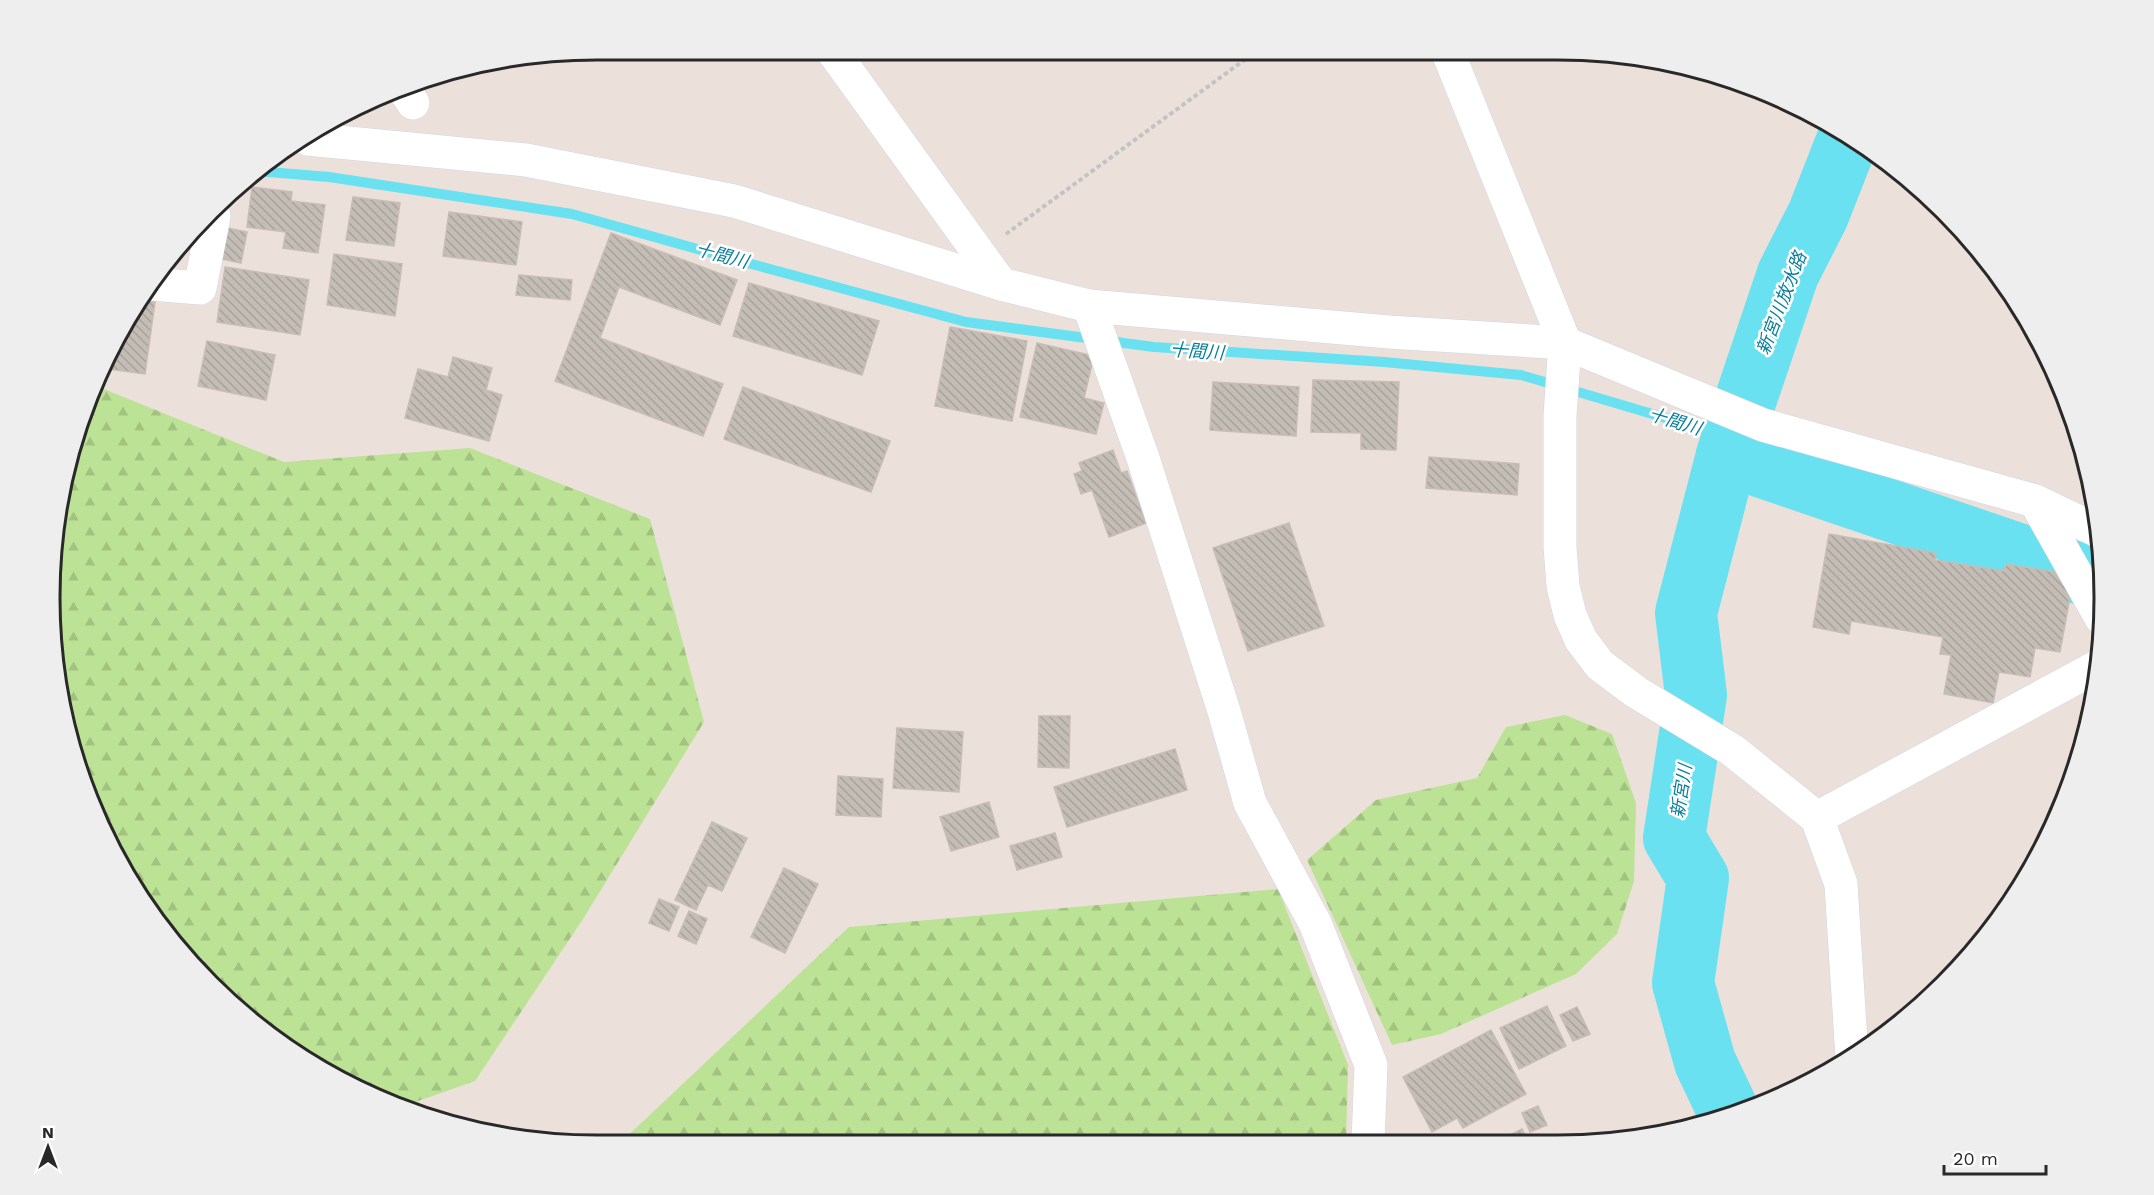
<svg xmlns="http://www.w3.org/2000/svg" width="2154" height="1195" viewBox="0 0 2154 1195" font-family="'Work Sans','Noto Sans JP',sans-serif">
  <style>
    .forest { fill: url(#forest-firs) }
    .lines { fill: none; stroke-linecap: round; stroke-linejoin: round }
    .stream { stroke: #6ae1f0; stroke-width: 10 }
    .river { stroke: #6ae1f0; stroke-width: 62 }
    .building { fill: url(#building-back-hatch); stroke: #c7bdb4; stroke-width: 1.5 }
    .minor-casing { stroke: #cfd6e2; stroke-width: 34 }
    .path { stroke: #c3c3c3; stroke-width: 4; stroke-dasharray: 4.5 3; stroke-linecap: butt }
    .minor { stroke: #fff; stroke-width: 33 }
    .labels { text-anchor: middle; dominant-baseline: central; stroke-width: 5; stroke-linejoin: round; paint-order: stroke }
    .water-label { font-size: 18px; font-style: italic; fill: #0b7f9a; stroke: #fff }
    .rim { fill: none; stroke: #292929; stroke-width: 3 }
  </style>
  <defs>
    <pattern id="forest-firs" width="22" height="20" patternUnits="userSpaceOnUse" patternTransform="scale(1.5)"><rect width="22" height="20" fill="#bce395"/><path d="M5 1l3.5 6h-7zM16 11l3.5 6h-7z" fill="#a2c380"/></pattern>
    <pattern id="building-back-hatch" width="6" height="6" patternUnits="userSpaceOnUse" patternTransform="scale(1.5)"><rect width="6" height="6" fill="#c4bdb6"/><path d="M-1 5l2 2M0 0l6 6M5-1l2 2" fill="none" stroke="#a8a29c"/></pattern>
  </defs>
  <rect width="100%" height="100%" fill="#ebe1da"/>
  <g class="forest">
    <polygon points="99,387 284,462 470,448 650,519 704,722 583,919 475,1081 404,1106 324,1072 186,959 91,808 51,634 68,456"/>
    <polygon points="1565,715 1612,734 1636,803 1634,881 1617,934 1576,974 1441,1034 1392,1045 1307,860 1376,800 1477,778 1506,727"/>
    <polygon points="1278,889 1348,1065 1346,1142 619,1144 849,927"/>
  </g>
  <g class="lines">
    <polyline class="stream" points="256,171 329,177 572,214 744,262 966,322 1154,347 1384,362 1521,375 1733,438"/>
    <g class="river">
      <polyline points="1849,136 1818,215 1788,274 1727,455 2050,565 2103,580"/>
      <polyline points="1727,455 1686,613 1696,695 1674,838 1698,878 1683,983 1705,1062 1731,1117"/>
    </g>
  </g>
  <g class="building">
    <polygon points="252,187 292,192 291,201 325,205 318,253 283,248 286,232 247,227"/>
    <polygon points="353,197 400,203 394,246 346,240"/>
    <polygon points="449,212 522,222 516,265 443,256"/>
    <polygon points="223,227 247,232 241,263 217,258"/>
    <polygon points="611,233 737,280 720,325 619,287 600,338 723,384 703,436 555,381"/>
    <polygon points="334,254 402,264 395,316 327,305"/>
    <polygon points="225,267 309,280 300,335 217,322"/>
    <polygon points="519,275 572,280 570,300 516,295"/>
    <polygon points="749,283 879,321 862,375 733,336"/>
    <polygon points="142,293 156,295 145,374 107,369"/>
    <polygon points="950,327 1027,341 1012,421 935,406"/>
    <polygon points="207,341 275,355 266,400 198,386"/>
    <polygon points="1037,343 1094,356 1084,398 1104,403 1096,434 1020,417"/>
    <polygon points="453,357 492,368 486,390 502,395 489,441 405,418 418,369 448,377"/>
    <polygon points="1313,380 1399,382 1396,450 1361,449 1361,433 1311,432"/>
    <polygon points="1213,382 1299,387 1296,436 1210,430"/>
    <polygon points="743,387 890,441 871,492 724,439"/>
    <polygon points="1113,450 1121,473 1127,471 1146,523 1109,537 1092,490 1081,494 1074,474 1082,471 1079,463"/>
    <polygon points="1429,457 1519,464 1517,495 1426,488"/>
    <polygon points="1289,523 1324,626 1248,651 1213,548"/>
    <polygon points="1829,534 1936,553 1935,560 2004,571 2006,564 2074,575 2060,652 2035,648 2030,677 1999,672 1993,703 1944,694 1951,655 1940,654 1943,637 1851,621 1849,634 1813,627"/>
    <polygon points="1039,716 1070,716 1069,768 1038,767"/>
    <polygon points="897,728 963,732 959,792 893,788"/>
    <polygon points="1175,749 1187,790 1067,827 1054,787"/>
    <polygon points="838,776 883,779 881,817 836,815"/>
    <polygon points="989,802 999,837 951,851 940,817"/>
    <polygon points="712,822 747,838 722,891 708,885 696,910 675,900"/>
    <polygon points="1055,833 1062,857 1017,870 1010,846"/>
    <polygon points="784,868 818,884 785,953 751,937"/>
    <polygon points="659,899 679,907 669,931 649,923"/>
    <polygon points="689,911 707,919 696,944 678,936"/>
    <polygon points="1547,1006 1566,1046 1519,1069 1500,1028"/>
    <polygon points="1577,1007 1590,1034 1573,1041 1560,1015"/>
    <polygon points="1491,1030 1526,1094 1463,1128 1457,1118 1432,1132 1403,1077"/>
    <polygon points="1538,1106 1547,1125 1530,1132 1522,1113"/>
    <polygon points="1522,1129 1528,1141 1506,1141 1504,1138"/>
  </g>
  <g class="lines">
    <g class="minor-casing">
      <g id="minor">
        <polyline points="832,50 1001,284"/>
        <polyline points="1447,50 1565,343 1560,416 1560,547 1563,586 1570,615 1581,640 1600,665 1636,692 1732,750 1817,818 1841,884 1852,1058"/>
        <polyline points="403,88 413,103"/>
        <polyline points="307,139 526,160 734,201 1001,284 1089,306 1389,332 1565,343 1763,425 2035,501 2098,531"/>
        <polyline points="151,284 200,288 214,216"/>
        <polyline points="1089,306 1143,458 1224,711 1250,803 1315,923 1371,1065 1368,1142"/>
        <polyline points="2035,501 2101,618"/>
        <polyline points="1817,818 2100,665"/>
      </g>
    </g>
    <polyline class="path" points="1006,234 1258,50"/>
    <use href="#minor" class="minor"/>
  </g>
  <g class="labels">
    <g class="water-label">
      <text transform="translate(722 255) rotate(15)">十間川</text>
      <text transform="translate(1781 303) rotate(-69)">新宮川放水路</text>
      <text transform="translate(1197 351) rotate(4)">十間川</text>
      <text transform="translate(1675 421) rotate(17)">十間川</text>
      <text transform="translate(1681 791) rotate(-81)">新宮川</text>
    </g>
  </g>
  <path d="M0 0H2154V1195H0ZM597 60H1557A537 537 0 0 1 2094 597V598A537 537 0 0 1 1557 1135H597A537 537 0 0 1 60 598V597A537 537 0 0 1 597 60Z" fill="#eee" fill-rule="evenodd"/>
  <path class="rim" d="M597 60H1557A537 537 0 0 1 2094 597V598A537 537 0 0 1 1557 1135H597A537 537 0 0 1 60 598V597A537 537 0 0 1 597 60Z"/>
  <g transform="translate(48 1147)" stroke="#ffffff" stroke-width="4.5" paint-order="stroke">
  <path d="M0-4.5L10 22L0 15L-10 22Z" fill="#292929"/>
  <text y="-9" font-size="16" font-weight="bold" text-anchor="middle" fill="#292929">N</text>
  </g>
  <path d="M1944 1165v9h102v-9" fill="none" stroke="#292929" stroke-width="3"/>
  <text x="1953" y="1165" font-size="18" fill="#292929" stroke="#ffffff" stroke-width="4.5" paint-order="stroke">20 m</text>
</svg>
